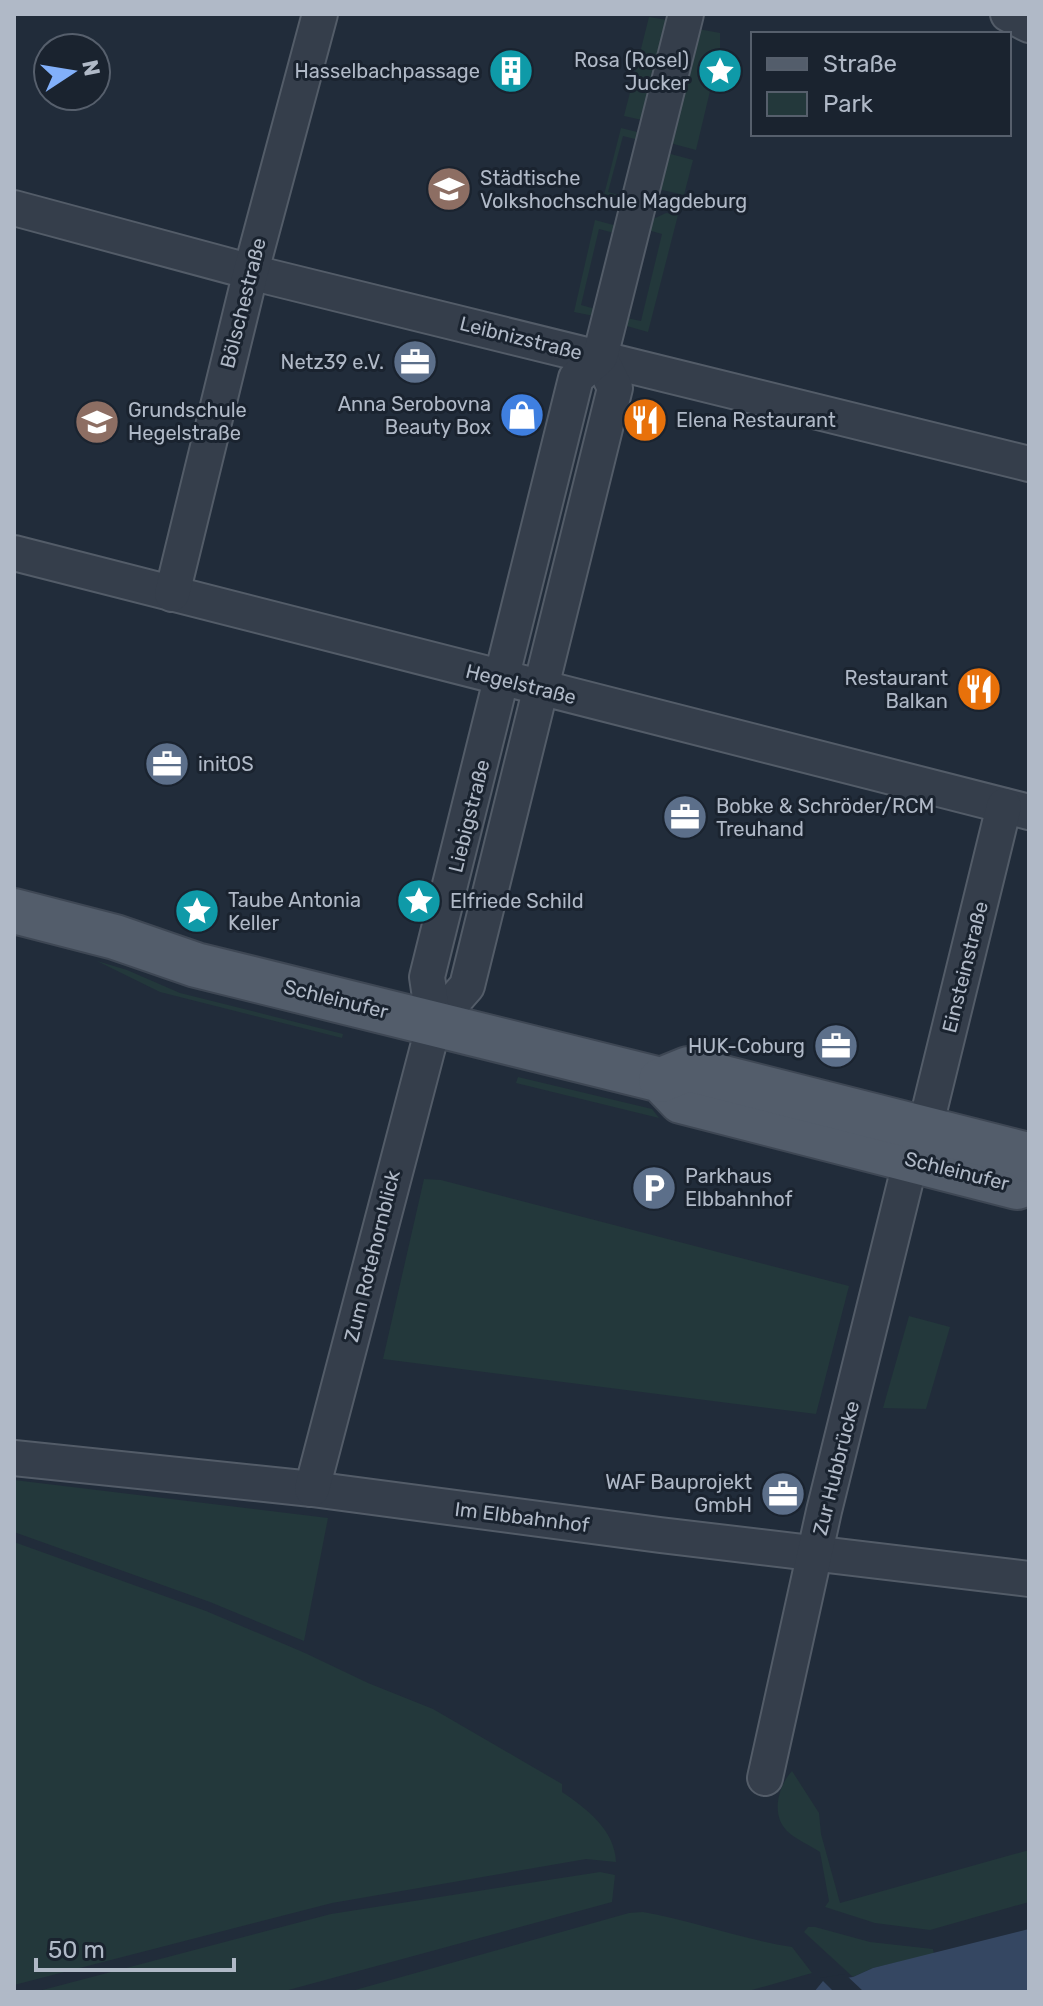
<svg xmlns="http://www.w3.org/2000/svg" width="1043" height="2006" viewBox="0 0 1043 2006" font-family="Rubik,sans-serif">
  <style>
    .green { fill: #23383b }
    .water { fill: #354762 }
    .pier { fill: #212c3a }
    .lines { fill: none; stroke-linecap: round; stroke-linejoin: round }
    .minor-casing { stroke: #535c68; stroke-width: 38 }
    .major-casing { stroke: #3e4754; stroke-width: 48 }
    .minor { stroke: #353e4b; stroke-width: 34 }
    .major { stroke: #535d6b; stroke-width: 44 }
    .labels { text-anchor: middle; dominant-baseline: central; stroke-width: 6; stroke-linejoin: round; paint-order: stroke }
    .poi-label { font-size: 20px; fill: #b0b9c7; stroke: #1a232f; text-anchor: start }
    .street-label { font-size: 20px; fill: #b0b9c7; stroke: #1a232f }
  </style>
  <rect width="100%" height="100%" fill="#212c3a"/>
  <g class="green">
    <polygon points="649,17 667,20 642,120 624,116"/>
    <polygon points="698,29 720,33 720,49 696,150 670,143"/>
    <polygon points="621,128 641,133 643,141 623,136 608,192 629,198 621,204 603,199"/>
    <polygon points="667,153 693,160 684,195 658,189"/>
    <polygon points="666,213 678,215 648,332 627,326 622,317 641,321 662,234 644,229 649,221"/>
    <polygon points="595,220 617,226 618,234 599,229 581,305 599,310 594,316 574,312"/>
    <polygon points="97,961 127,970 180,993 343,1034 342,1038 160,992"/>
    <polygon points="518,1077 652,1109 659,1118 516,1083"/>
    <polygon points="424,1179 441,1180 849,1286 816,1414 383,1359"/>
    <polygon points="909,1316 950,1327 926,1409 883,1408"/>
    <polygon points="14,1480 328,1518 304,1641 210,1602 14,1532"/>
    <path d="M14,1542L206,1611L305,1653L368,1683L433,1709L562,1784V1792C586,1808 615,1830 616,1862L586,1859L332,1903L14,1985Z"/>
    <path d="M792,1771L819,1813L821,1834L840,1903L1029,1850V1902L930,1930L875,1923L825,1907L829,1901L820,1852C810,1845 795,1839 787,1831C770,1814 779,1785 792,1771Z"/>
    <polygon points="600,1872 615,1875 612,1902 281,1992 35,1992 331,1914"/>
    <path d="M643,1912C694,1921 741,1939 792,1947L812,1973L745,1992H348L629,1913Z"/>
    <polygon points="808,1927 815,1927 870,1942 933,1949 934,1954 873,1968 853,1977 804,1932"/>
  </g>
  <polygon class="water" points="1029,1929 1029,1992 814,1992 823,1981 853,1977 873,1968"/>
  <polygon class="pier" points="845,1974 864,1992 834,1992 820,1978"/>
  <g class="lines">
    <g class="minor-casing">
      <g id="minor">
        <polyline points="1008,14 1029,25"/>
        <polyline points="14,208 270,277 1029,464"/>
        <polyline points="14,553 1029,812"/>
        <polyline points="172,594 251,271 320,14"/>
        <polyline points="434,1024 467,986 615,388 600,357"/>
        <polyline points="925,1128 1004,806"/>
        <polyline points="14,1458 312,1489 660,1535 1029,1579"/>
        <polyline points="312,1489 434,1024 427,977 576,378 600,357 686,14"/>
        <polyline points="765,1778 824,1511 911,1159"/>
      </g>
    </g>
    <g class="major-casing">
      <g id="major">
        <polyline points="14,911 115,937 196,965 661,1080 681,1101 1017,1187 1029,1182"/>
        <polyline points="661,1080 688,1069 1024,1154 1029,1160"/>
      </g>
    </g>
    <use href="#minor" class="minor"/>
    <use href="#major" class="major"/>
  </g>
  <defs>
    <g id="building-disc" transform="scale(2.3)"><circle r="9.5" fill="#0f9aa8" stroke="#1a232f"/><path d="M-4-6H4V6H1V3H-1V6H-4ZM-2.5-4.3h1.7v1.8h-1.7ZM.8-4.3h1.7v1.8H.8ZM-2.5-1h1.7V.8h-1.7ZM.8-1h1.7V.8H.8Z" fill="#fff"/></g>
    <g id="sight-disc" transform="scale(2.3)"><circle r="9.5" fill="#0f9aa8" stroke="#1a232f"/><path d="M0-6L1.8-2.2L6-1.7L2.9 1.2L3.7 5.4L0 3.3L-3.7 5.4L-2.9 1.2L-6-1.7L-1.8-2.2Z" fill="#fff"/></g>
    <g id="university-disc" transform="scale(2.3)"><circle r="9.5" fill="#8d6e63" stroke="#1a232f"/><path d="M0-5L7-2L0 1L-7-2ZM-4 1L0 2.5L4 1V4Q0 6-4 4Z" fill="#fff"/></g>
    <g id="office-disc" transform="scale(2.3)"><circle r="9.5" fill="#5c6f8a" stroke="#1a232f"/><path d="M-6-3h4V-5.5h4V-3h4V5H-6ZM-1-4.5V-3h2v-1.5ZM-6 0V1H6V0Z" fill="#fff"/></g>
    <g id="shop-disc" transform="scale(2.3)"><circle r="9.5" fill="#3f7fe0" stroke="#1a232f"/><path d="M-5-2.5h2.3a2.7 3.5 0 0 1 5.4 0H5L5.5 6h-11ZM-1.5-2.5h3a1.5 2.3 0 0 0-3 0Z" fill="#fff"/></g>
    <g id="restaurant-disc" transform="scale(2.3)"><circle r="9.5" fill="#e8710a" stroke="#1a232f"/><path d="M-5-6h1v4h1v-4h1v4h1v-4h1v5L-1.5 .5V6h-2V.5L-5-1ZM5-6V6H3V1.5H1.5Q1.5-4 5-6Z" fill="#fff"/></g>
    <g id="school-disc" transform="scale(2.3)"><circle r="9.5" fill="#8d6e63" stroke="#1a232f"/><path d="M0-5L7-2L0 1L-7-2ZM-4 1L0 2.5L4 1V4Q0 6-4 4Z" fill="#fff"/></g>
    <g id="parking-disc" transform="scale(2.3)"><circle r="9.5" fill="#5c6f8a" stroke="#1a232f"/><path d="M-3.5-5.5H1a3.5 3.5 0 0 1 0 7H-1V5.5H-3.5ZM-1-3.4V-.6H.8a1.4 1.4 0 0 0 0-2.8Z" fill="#fff"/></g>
  </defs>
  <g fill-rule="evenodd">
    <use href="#building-disc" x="511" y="71"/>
    <use href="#sight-disc" x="720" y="71"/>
    <use href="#university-disc" x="449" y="189"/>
    <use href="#office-disc" x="415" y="362"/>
    <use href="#shop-disc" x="522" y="415"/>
    <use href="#restaurant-disc" x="645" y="420"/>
    <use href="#school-disc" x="97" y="422"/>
    <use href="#restaurant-disc" x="979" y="689"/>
    <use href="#office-disc" x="167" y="764"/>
    <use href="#office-disc" x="685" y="817"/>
    <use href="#sight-disc" x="419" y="901"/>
    <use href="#sight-disc" x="197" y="911"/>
    <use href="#office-disc" x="836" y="1046"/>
    <use href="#parking-disc" x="654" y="1188"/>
    <use href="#office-disc" x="783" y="1494"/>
  </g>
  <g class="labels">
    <g class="poi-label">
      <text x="689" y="60" text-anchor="end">Rosa (Rosel)<tspan x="689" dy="23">Jucker</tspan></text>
      <text x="480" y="71" text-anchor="end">Hasselbachpassage</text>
      <text x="480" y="178">Städtische<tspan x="480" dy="23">Volkshochschule Magdeburg</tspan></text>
      <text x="384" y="362" text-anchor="end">Netz39 e.V.</text>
      <text x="491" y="404" text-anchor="end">Anna Serobovna<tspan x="491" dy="23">Beauty Box</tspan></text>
      <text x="128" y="410">Grundschule<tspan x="128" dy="23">Hegelstraße</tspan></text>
      <text x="676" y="420">Elena Restaurant</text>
      <text x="948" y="678" text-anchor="end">Restaurant<tspan x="948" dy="23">Balkan</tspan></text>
      <text x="198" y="764">initOS</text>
      <text x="716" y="806">Bobke &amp; Schröder/RCM<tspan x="716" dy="23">Treuhand</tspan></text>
      <text x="228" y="900">Taube Antonia<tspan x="228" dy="23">Keller</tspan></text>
      <text x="450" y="901">Elfriede Schild</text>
      <text x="805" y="1046" text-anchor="end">HUK-Coburg</text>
      <text x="685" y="1176">Parkhaus<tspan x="685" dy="23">Elbbahnhof</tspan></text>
      <text x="752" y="1482" text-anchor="end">WAF Bauprojekt<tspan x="752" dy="23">GmbH</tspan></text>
    </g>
    <g class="street-label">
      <text transform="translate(243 303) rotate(-76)">Bölschestraße</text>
      <text transform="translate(521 338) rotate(14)">Leibnizstraße</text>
      <text transform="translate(521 684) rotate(14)">Hegelstraße</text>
      <text transform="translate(469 816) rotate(-76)">Liebigstraße</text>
      <text transform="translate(965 967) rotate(-76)">Einsteinstraße</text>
      <text transform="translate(336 999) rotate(14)">Schleinufer</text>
      <text transform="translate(957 1171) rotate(14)">Schleinufer</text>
      <text transform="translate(372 1256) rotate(-76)">Zum Rotehornblick</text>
      <text transform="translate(836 1468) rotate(-76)">Zur Hubbrücke</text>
      <text transform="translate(522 1517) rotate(7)">Im Elbbahnhof</text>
    </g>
  </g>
  <rect width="1043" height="2006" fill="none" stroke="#b0b9c7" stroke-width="32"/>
  <rect x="751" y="32" width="260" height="104" fill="#1a232f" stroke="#565f6c" stroke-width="2"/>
  <rect x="767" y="58" width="40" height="12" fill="#535d6b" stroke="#565f6c" stroke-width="2"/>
  <text x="823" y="72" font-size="24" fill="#b0b9c7">Straße</text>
  <rect x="767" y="92" width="40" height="24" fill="#23383b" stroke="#565f6c" stroke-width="2"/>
  <text x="823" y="112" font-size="24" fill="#b0b9c7">Park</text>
  <g transform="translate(72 72) rotate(78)"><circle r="38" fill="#1a232f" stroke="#565f6c" stroke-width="2"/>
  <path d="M0-6L14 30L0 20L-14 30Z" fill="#82b0fa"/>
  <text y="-12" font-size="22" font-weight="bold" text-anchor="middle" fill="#b0b9c7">N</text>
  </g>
  <path d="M36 1958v12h198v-12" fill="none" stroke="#b0b9c7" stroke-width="4"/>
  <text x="48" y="1958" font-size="24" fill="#b0b9c7" stroke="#1a232f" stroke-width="6" paint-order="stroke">50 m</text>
</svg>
